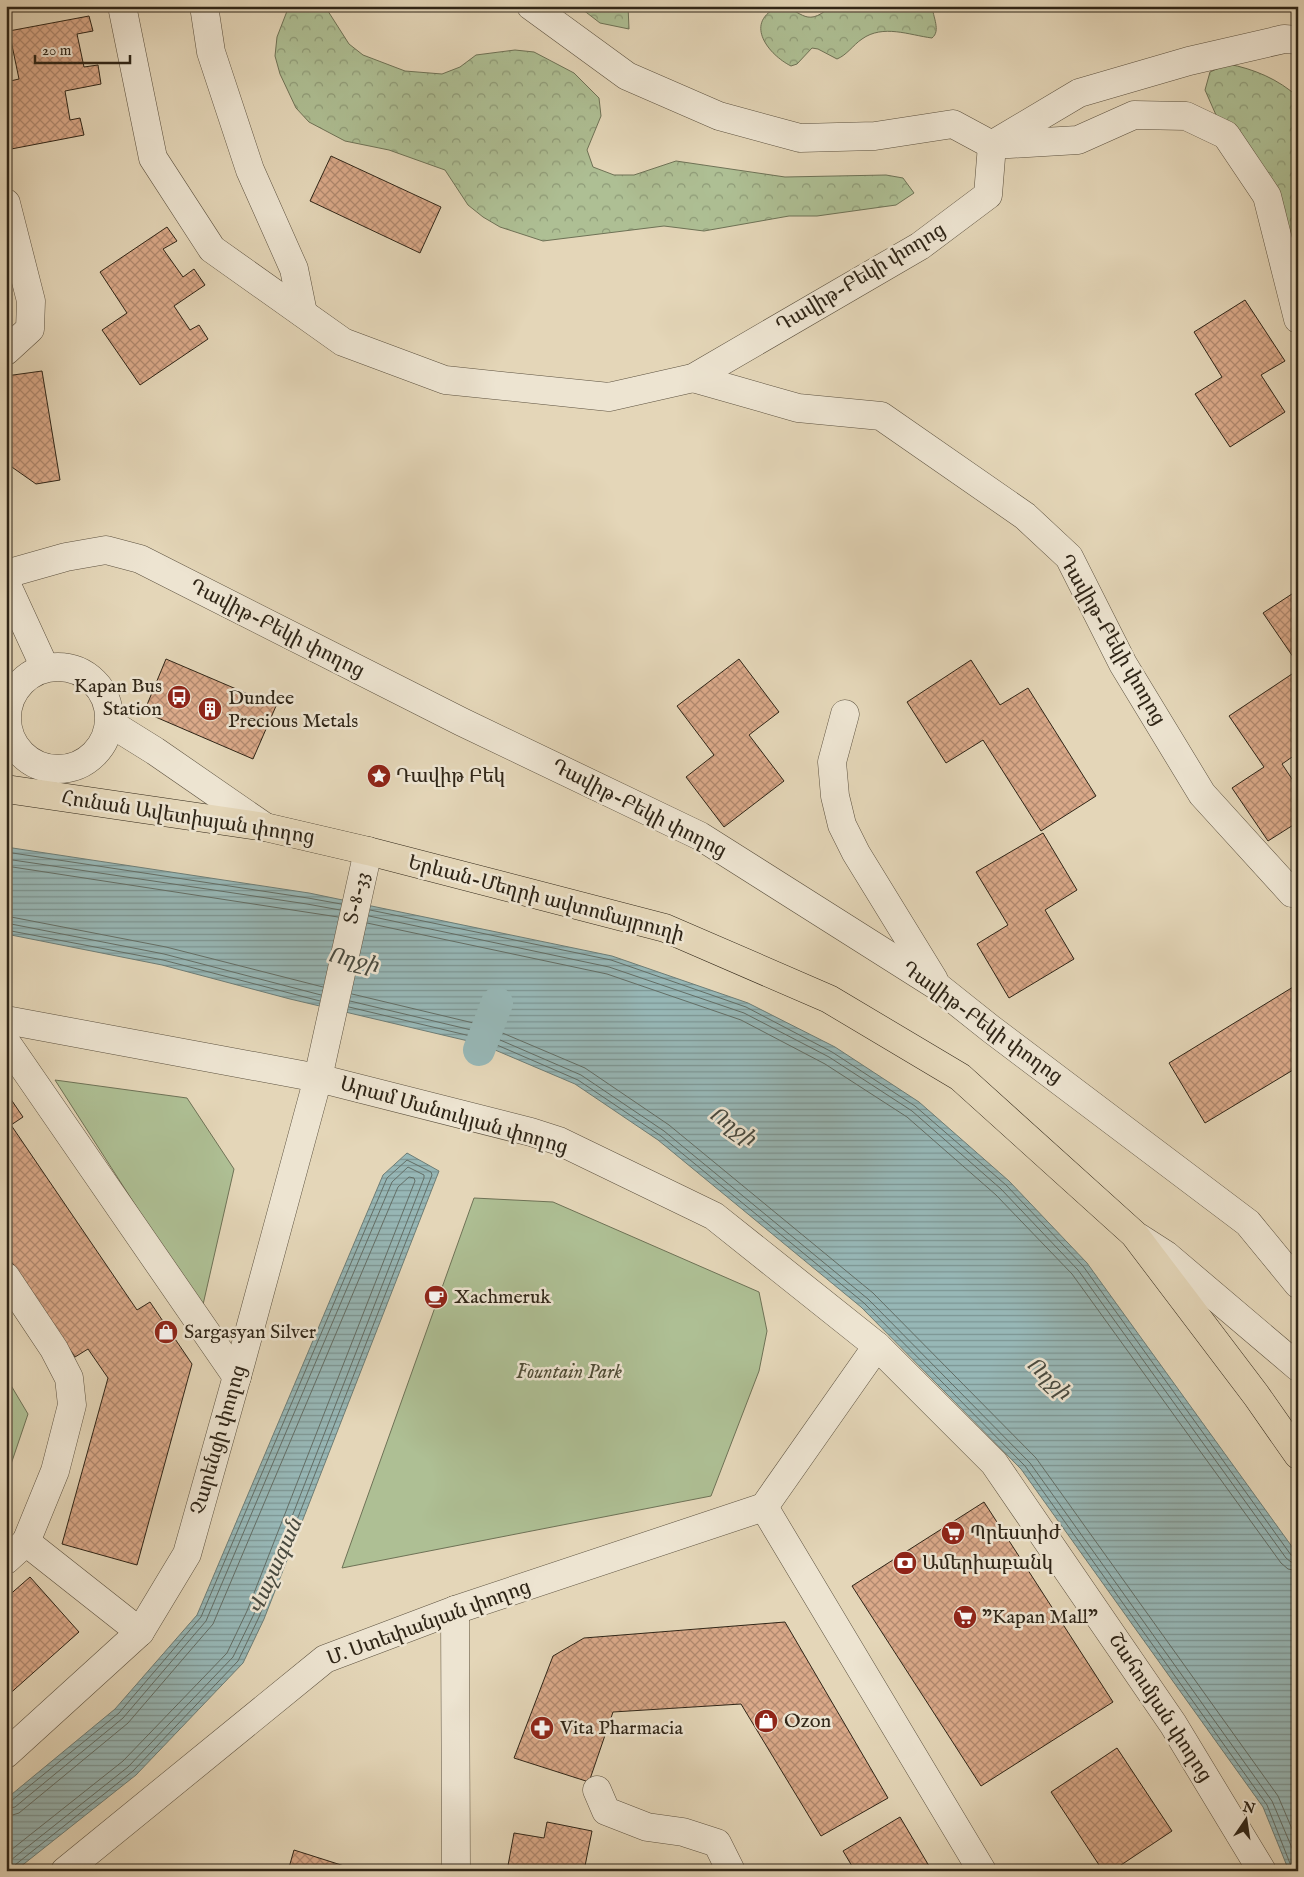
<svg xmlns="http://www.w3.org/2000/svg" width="1304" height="1877" viewBox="0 0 1304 1877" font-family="'IM FELL English','Noto Serif Armenian',serif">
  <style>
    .forest { fill: url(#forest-crowns); stroke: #6e7256 }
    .park { fill: #aebf94; stroke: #6e7256 }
    .water { fill: url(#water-rules); stroke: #6d7d76 }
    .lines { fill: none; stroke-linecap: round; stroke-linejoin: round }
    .shore { stroke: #636e66; stroke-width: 1 }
    .canal { stroke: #97b7b6; stroke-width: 32 }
    .building { fill: url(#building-cross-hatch); stroke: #2f2517 }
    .minor-casing { stroke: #5c513f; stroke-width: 29 }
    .highway-casing { stroke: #2f2517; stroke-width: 29 }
    .minor { stroke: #ede4d1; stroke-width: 28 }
    .highway { stroke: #e4d6b8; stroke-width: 28 }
    .labels { text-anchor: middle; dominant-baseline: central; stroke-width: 5; stroke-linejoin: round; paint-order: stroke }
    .street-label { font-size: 20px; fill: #2f2517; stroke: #ede4d1 }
    .poi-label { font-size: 20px; fill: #2f2517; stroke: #ede4d1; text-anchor: start }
    .park-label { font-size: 20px; font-style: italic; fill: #4f4c36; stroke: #ede4d1 }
    .water-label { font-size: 21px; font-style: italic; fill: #494a3f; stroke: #ede4d1 }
  </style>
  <defs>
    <pattern id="forest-crowns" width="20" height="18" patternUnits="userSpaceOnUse" patternTransform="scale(1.25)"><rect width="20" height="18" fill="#aebf94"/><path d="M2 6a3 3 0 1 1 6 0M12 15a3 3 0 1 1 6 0" fill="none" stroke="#8e9b78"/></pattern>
    <pattern id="water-rules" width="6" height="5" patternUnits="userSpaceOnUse" patternTransform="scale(1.25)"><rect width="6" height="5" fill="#97b7b6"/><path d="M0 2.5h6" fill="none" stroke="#7c9593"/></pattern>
    <pattern id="building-cross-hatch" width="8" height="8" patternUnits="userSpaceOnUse" patternTransform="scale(1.25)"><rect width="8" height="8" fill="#daa989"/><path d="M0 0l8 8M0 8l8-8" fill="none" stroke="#b1896f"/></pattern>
  </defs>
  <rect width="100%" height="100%" fill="#e4d6b8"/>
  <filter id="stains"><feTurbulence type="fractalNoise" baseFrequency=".004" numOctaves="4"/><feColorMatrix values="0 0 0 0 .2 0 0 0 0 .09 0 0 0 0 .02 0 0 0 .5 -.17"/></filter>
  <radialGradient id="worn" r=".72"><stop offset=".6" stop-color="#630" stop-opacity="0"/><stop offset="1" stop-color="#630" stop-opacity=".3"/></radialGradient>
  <g class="forest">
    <polygon points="289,6 323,6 326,8 349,44 363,55 405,71 442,74 460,67 476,55 515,50 534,52 574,73 599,98 601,116 587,150 593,167 614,175 634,175 676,161 785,177 886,175 903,178 914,193 896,205 817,216 789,216 704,231 664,226 543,241 500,227 483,217 468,205 445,170 389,150 345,141 309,122 296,108 280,74 275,56 277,37"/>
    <polygon points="578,6 628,6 629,29 600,23"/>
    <path d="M831,6H932C933,17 941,31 932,38C909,35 883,24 862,39C853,45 847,55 837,59L818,49L812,48L797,64L791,66C769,55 744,24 776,8C801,4 803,32 831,6Z"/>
    <path d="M1228,64C1254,69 1278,79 1298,97V321L1267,197L1220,124L1205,90L1210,72Z"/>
  </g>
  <g class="park">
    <polygon points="55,1080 187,1098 234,1169 202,1309"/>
    <polygon points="474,1198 553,1202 759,1292 767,1331 759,1371 711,1496 342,1568"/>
    <polygon points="6,1377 28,1414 6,1479"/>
  </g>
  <g class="water">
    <polygon points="6,847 309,893 612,956 748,1003 835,1047 919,1102 1009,1181 1087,1263 1298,1555 1298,1871 1289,1871 1263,1807 1021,1469 861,1307 658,1140 575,1084 481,1044 290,999 162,965 6,934"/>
    <polygon points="407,1153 439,1171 264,1619 243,1663 136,1775 15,1871 6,1871 6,1799 115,1709 197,1615 383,1175"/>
  </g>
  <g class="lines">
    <g class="shore">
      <polyline points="6,852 308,898 341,904"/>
      <polyline points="6,859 307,904 340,910"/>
      <polyline points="6,866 338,917"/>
      <polyline points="370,910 611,960 746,1007 832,1052 915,1106 1006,1185 1083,1266 1291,1555 1298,1557"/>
      <polyline points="6,916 166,947 323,987"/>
      <polyline points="369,916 609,967 744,1013 829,1057 912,1111 1001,1189 1078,1270 1286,1558 1291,1562 1298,1563"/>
      <polyline points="6,923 164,954 321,995"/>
      <polyline points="367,923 607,974 741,1020 825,1064 907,1117 996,1195 1072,1274 1281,1563 1288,1569 1298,1571"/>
      <polyline points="6,930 163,960 320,1001"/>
      <polyline points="352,994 486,1026 585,1068 669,1125 873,1293 1036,1458 1278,1796 1298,1843"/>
      <polyline points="350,1001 484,1033 581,1075 664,1131 868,1299 1030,1463 1272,1801 1298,1862"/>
      <polyline points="349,1007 483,1039 578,1080 661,1136 864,1303 1025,1466 1267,1805 1293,1871"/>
      <polyline points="6,1803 11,1801 119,1713 201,1617 387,1178 407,1160 431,1172 432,1175 259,1617 238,1661 133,1771 15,1865 13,1871"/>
      <polyline points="6,1809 15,1807 123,1718 206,1621 392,1182 408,1167 424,1175 424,1178 254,1614 233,1657 128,1767 11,1860 7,1865 7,1871"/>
      <polyline points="6,1817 19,1813 128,1723 213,1624 398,1187 409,1177 414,1178 415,1181 247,1611 227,1653 123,1761 6,1854"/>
    </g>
    <polyline class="canal" points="479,1050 497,1003"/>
  </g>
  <g class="building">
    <polygon points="89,16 93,31 77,34 84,67 98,65 101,84 65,91 70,120 80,118 84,135 6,150 6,82 19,79 9,31"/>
    <polygon points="331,156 441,207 420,253 310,201"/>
    <polygon points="167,227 177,241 163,249 183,277 194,269 205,285 174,306 190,330 199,325 208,339 140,385 102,330 127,313 100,272"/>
    <polygon points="6,294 10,316 6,317"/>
    <polygon points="1245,300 1285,361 1261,375 1285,412 1230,447 1195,394 1222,377 1194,332"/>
    <polygon points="42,371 60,480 36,484 9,465 6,449 6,376"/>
    <polygon points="1298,590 1298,664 1263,613"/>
    <polygon points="166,659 276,706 253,759 144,712"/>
    <polygon points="739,659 779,712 749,735 784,781 724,827 686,777 714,755 677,706"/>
    <polygon points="971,660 1000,705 1028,688 1096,796 1041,831 983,740 946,763 907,702"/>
    <polygon points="1298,670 1298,753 1282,764 1298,788 1298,822 1268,841 1232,788 1264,767 1229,716"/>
    <polygon points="1043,833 1077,890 1045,910 1074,959 1009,998 977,944 1008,925 976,872"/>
    <polygon points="1298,984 1298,1067 1205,1123 1169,1063"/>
    <polygon points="6,1092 23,1117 11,1125 137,1310 150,1302 192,1364 137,1565 62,1544 108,1378 88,1349 75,1357 6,1254"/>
    <polygon points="984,1502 1113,1702 981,1786 852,1586"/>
    <polygon points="30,1577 79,1632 6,1697 6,1598"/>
    <polygon points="785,1622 888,1798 821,1836 741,1704 613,1712 589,1782 514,1758 553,1656 584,1638"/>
    <polygon points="1117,1748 1172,1831 1112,1871 1103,1871 1051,1792"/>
    <polygon points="900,1817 932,1871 855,1871 843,1851"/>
    <polygon points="547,1822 592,1831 584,1871 507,1871 514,1833 544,1838"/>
    <polygon points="294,1850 360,1871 288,1871"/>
  </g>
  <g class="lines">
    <g class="minor-casing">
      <g id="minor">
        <polyline points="122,6 153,158 212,249 343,342 445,380 609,397 693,378 920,246 988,195 992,145"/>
        <polyline points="204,6 211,52 250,170 294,269 303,313"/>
        <polyline points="531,6 627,76 719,116 800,138 875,136 953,124 992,145"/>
        <polyline points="995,143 1079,93 1189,61 1284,39 1298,40"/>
        <polyline points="992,145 1078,140 1134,115 1186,116 1226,135 1267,196 1298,319"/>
        <polyline points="6,203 31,301 30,329 6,351"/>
        <polyline points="693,378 798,408 881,416 1025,516 1069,557 1123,664 1202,794 1292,893"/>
        <polyline points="6,574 66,557 106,550 140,559 462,722 700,836 937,986 991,1029 1248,1223 1298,1284"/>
        <polyline points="6,583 45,668"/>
        <circle cx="58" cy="718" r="51"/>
        <polyline points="845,714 832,762 835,796 842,825 856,853 934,980"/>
        <polyline points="110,723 155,751 265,827"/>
        <polyline points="6,1020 318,1078 531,1132 559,1141 714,1216 877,1346 994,1463 1173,1724 1262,1871"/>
        <polyline points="6,1042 237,1377"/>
        <polyline points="1138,1237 1166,1255 1298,1367"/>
        <polyline points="6,1277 54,1349 69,1378 72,1405 55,1471 26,1542 140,1632"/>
        <polyline points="764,1507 982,1871"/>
        <polyline points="764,1507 877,1346"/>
        <polyline points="6,1560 26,1542"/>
        <polyline points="455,1610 456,1871"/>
        <polyline points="6,1754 140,1632 187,1554 241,1362 318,1078 368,851"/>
        <polyline points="597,1790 606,1811 647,1827 683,1832 717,1843 731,1871"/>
        <polyline points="65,1871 325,1659 455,1610 764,1507"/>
      </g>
    </g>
    <g class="highway-casing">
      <polyline id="highway" points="6,789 265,827 368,851 665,928 829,999 960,1077 1134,1234 1256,1395 1298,1455"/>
    </g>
    <use href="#minor" class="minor"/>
    <use href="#highway" class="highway"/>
  </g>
  <defs>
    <g id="bus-disc" transform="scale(1.25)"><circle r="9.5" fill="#8f2418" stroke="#ede4d1"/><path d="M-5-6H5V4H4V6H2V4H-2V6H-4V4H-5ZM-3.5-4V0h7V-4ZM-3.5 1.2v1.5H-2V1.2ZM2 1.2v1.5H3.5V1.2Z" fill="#fff"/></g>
    <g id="building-disc" transform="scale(1.25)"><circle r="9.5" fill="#8f2418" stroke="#ede4d1"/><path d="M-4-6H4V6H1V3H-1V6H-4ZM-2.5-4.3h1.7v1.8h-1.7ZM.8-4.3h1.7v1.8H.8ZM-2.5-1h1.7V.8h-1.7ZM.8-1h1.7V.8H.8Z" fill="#fff"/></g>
    <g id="sight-disc" transform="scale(1.25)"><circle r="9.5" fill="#8f2418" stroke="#ede4d1"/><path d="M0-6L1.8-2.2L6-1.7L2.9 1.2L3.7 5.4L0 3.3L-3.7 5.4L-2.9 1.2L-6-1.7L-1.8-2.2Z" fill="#fff"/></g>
    <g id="cafe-disc" transform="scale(1.25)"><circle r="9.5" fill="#8f2418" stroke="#ede4d1"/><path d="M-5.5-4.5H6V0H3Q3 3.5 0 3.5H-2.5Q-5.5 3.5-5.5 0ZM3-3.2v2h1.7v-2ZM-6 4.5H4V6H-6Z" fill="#fff"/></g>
    <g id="shop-disc" transform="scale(1.25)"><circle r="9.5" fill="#8f2418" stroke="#ede4d1"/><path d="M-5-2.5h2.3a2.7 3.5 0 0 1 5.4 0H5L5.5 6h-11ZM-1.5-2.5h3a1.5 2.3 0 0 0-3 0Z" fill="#fff"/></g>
    <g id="supermarket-disc" transform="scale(1.25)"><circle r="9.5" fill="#8f2418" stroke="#ede4d1"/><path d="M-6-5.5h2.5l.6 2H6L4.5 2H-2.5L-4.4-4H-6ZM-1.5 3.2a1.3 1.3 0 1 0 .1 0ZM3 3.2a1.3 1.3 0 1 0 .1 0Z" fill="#fff"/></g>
    <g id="bank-disc" transform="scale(1.25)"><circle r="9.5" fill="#8f2418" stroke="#ede4d1"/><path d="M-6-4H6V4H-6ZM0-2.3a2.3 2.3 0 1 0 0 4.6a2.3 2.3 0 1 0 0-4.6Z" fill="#fff"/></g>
    <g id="pharmacy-disc" transform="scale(1.25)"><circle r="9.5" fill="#8f2418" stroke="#ede4d1"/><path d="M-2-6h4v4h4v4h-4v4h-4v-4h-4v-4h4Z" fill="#fff"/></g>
  </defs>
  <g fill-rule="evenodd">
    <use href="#bus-disc" x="179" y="697"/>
    <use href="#building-disc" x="210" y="709"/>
    <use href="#sight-disc" x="379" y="776"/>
    <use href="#cafe-disc" x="436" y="1297"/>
    <use href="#shop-disc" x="166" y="1332"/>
    <use href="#supermarket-disc" x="953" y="1533"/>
    <use href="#bank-disc" x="905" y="1563"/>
    <use href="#supermarket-disc" x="965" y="1617"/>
    <use href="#shop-disc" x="766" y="1721"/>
    <use href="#pharmacy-disc" x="542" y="1728"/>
  </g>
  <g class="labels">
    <g class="street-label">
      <text transform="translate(861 278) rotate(-31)">Դավիթ-Բեկի փողոց</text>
      <text transform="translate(277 629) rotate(27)">Դավիթ-Բեկի փողոց</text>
      <text transform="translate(1112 640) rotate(60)">Դավիթ-Բեկի փողոց</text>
      <text transform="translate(639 809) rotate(27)">Դավիթ-Բեկի փողոց</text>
      <text transform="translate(188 818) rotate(9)">Հունան Ավետիսյան փողոց</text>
      <text transform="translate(357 898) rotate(-77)">Տ-8-33</text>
      <text transform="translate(546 899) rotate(15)">Երևան-Մեղրի ավտոմայրուղի</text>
      <text transform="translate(982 1023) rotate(36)">Դավիթ-Բեկի փողոց</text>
      <text transform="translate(454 1116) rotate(16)">Արամ Մանուկյան փողոց</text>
      <text transform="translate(219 1440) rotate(-74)">Չարենցի փողոց</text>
      <text transform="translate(429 1623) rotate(-20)">Մ. Ստեփանյան փողոց</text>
      <text transform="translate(1160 1708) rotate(57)">Շահումյան փողոց</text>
    </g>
    <g class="poi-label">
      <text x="162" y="686" text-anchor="end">Kapan Bus<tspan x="162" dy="23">Station</tspan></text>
      <text x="228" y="698">Dundee<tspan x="228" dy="23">Precious Metals</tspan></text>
      <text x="396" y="776">Դավիթ Բեկ</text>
      <text x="454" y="1297">Xachmeruk</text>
      <text x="184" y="1332">Sargasyan Silver</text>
      <text x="970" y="1533">Պրեստիժ</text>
      <text x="922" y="1563">Ամերիաբանկ</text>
      <text x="982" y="1617">"Kapan Mall"</text>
      <text x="784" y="1721">Ozon</text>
      <text x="560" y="1728">Vita Pharmacia</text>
    </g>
    <g class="park-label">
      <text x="569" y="1372">Fountain Park</text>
    </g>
    <g class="water-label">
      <text transform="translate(353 961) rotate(13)">Ողջի</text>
      <text transform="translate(732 1127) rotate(35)">Ողջի</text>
      <text transform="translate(1048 1379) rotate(43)">Ողջի</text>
      <text transform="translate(276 1567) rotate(-66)">Վաչագան</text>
    </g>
  </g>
  <rect width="1304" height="1877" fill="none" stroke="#e4d6b8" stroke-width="25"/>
  <rect x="8" y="8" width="1289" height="1862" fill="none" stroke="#2f2517" stroke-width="2.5"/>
  <rect x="12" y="12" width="1279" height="1852" fill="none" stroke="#2f2517"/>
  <g transform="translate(1246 1820) rotate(13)" stroke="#ede4d1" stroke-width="4" paint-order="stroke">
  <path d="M0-4L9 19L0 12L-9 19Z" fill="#2f2517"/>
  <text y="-8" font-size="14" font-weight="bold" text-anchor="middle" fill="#2f2517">N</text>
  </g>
  <path d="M35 55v8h95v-8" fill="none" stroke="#2f2517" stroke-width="2.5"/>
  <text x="42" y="55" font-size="15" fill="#2f2517" stroke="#ede4d1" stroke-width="4" paint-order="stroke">20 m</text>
  <rect width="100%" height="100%" filter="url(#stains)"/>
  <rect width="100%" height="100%" fill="url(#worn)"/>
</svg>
